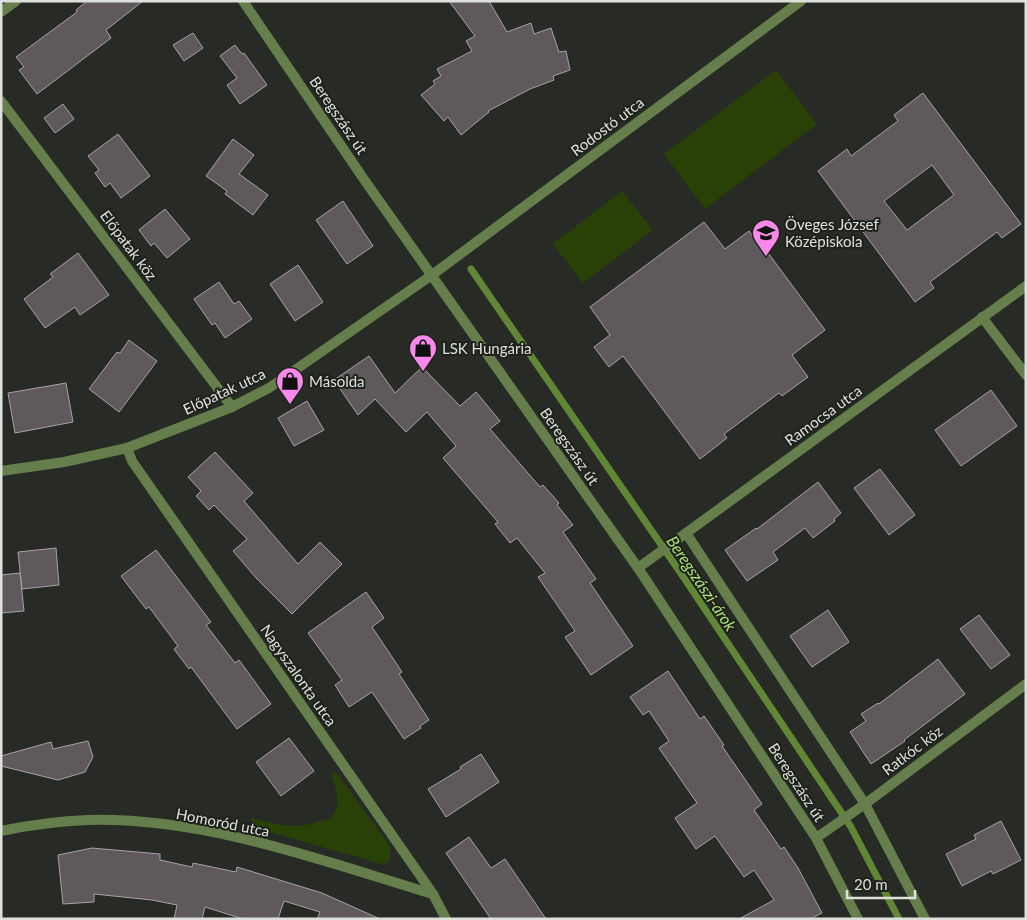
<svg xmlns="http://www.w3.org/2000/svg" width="1027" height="920" viewBox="0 0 1027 920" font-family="Lato,sans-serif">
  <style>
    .green { fill: #294107 }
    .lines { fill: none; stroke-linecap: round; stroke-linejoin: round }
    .stream { stroke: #618736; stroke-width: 7 }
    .building { fill: #5f585d; stroke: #a9a1a7; fill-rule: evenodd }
    .street { stroke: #657e4b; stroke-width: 10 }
    .labels { text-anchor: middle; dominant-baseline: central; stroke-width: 4; stroke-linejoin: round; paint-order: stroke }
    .street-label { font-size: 15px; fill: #dee0dc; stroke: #1e221b }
    .poi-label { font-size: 15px; fill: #dee0dc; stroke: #1e221b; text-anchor: start }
    .water-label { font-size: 16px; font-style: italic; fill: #afe478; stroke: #1e221b }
  </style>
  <rect width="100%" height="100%" fill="#282b25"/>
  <g class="green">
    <polygon points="776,70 817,124 705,209 664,154"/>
    <polygon points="622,191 653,230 583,283 553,244"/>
    <path d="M336,772L390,846V859L385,865L250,826L252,818C276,824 294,830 318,822C321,821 327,820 329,819C344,808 336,788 331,775Z"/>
  </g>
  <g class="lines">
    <polyline class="stream" points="471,269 680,572 851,827 899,919"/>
  </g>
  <g class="building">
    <polygon points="87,1 143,1 106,30 111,38 37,94 19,70 24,67 16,57 77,12 76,10"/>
    <polygon points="449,1 489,1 507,32 531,23 534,34 551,28 559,52 566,51 570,70 553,76 554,80 530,89 488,111 489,112 461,135 448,117 444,121 421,95 435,84 433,81 441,76 437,69 472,51 466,41 475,36"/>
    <polygon points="193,33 203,48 184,61 173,45"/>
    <polygon points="235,45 242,54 244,53 267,85 240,104 227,85 237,78 220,56"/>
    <path d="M923,93L1021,224L1002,238L997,232L930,282L934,288L915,302L818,171L847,149L851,156L898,121L894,115ZM932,165L954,195L907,230L884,201Z"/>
    <polygon points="63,104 74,119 55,133 44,118"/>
    <polygon points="118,134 150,176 121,198 110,183 105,187 95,173 99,170 88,156"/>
    <polygon points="233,139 254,155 239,174 268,195 253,215 225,194 227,191 206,176"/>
    <polygon points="343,201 373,246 347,264 316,220"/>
    <polygon points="165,209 190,239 167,258 154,243 151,246 139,230"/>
    <polygon points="704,222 725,249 749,231 764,251 766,250 825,330 792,355 808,377 782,396 779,393 724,434 727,438 700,459 623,356 609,367 594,347 610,335 590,307"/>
    <polygon points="78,253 109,295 80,315 75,307 45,328 24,299 53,277 50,274"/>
    <polygon points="298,265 323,302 295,321 270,284"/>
    <polygon points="219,282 234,304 239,301 252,319 225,338 215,323 212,325 194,299"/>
    <polygon points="129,340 157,361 119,412 89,389 117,352 120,353"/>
    <polygon points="369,356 395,393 422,367 460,406 476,392 500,421 490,429 540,487 543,485 559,503 557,505 573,525 563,532 596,579 590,583 633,646 591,675 565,637 575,631 538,577 545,573 517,538 510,543 495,524 498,522 443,458 456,446 427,412 406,432 375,399 358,415 334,380"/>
    <polygon points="66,383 73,422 15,433 8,393"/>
    <polygon points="991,390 1017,426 961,466 935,430"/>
    <polygon points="307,401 324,430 294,446 278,418"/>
    <polygon points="215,452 253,493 244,501 298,564 320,542 342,564 292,614 257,579 233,551 247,539 214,505 209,510 196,496 201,491 188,477"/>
    <polygon points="880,469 915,515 889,535 854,488"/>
    <polygon points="818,482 841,513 834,519 835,521 813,538 805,528 773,552 778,560 747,581 725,550 756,528 757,529"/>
    <polygon points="56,548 59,585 22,589 18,552"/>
    <polygon points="156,550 211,622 206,625 235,663 239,660 271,704 237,729 191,667 189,669 174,649 178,646 149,607 146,609 121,576"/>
    <polygon points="20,573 24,611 1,613 1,575"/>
    <polygon points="366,592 384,618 372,627 402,672 399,674 429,720 420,726 421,728 404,739 372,692 349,707 335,685 342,680 308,633"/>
    <polygon points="828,610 849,642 812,667 790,636"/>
    <polygon points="979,615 1010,655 991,669 960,629"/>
    <polygon points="938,659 965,694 904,740 905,741 871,764 850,732 866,721 861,714 878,703 879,704"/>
    <polygon points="668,671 700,719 704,716 724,745 722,746 762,804 754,810 781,849 784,847 798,868 822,913 810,919 739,919 774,900 754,870 744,877 715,836 696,849 675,818 697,803 659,748 669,741 649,711 643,715 630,697"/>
    <polygon points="289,738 314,771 281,796 256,762"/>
    <polygon points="88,741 93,757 85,772 58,780 1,766 1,756 51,742 53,749"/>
    <polygon points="481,754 499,782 446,817 428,789 461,769 460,767"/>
    <polygon points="1001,821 1021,860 993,874 991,871 962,886 946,854 976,839 974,835"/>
    <polygon points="469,837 491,868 505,859 546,919 491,919 446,853"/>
    <polygon points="92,848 160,854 160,860 192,867 193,863 236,872 237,867 322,893 380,919 317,919 320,912 284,901 278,919 243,919 205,907 202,919 174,919 177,905 152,900 94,894 94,902 63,904 58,855"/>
  </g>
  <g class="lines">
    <g class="street">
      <polyline points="243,1 363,178 638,568 816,838 858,919"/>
      <polyline points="1,12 16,1"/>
      <polyline points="1,101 232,407"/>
      <polyline points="982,317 1026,375"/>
      <polyline points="127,448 132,461 433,894 446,919"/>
      <polyline points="1,471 64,462 127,448 232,407 269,388 432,275 801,1"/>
      <polyline points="686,533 865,804 925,919"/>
      <polyline points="638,568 1026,286"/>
      <path d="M1,831C30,825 59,821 88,820C205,817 323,861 433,894"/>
      <polyline points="816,838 865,804 1026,684"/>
    </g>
  </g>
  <defs>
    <g id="school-pin" transform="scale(1.4375)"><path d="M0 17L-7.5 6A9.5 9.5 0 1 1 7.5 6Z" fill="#f888ea" stroke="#1e221b"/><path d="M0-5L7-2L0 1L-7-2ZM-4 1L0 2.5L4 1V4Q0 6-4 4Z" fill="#111"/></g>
    <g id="shop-pin" transform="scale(1.4375)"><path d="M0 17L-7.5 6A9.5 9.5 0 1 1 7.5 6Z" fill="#f888ea" stroke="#1e221b"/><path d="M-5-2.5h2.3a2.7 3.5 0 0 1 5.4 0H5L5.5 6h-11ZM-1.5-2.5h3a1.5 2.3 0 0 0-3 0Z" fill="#111"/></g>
  </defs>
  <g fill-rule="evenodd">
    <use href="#school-pin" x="766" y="233"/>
    <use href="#shop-pin" x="423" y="348"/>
    <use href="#shop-pin" x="290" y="381"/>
  </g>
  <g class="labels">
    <g class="street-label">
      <text transform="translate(339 115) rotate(56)">Beregszász út</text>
      <text transform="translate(607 126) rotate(-37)">Rodostó utca</text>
      <text transform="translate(129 245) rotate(53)">Előpatak köz</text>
      <text transform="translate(224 391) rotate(-25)">Előpatak utca</text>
      <text transform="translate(823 415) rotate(-36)">Ramocsa utca</text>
      <text transform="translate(570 446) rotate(55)">Beregszász út</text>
      <text transform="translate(299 675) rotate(55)">Nagyszalonta utca</text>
      <text transform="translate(912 750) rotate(-37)">Ratkóc köz</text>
      <text transform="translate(797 782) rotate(57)">Beregszász út</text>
      <text transform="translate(223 822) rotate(11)">Homoród utca</text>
    </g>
    <g class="poi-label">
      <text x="785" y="224">Öveges József<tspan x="785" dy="17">Középiskola</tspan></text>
      <text x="442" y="348">LSK Hungária</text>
      <text x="309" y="381">Másolda</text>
    </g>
    <g class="water-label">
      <text transform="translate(702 583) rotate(56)">Beregszászi-árok</text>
    </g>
  </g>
  <rect width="1027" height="920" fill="none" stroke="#dee0dc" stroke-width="5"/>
  <path d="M847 890v8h68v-8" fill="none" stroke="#dee0dc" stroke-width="2.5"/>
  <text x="854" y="890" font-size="15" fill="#dee0dc" stroke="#1e221b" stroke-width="4" paint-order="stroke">20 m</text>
</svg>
